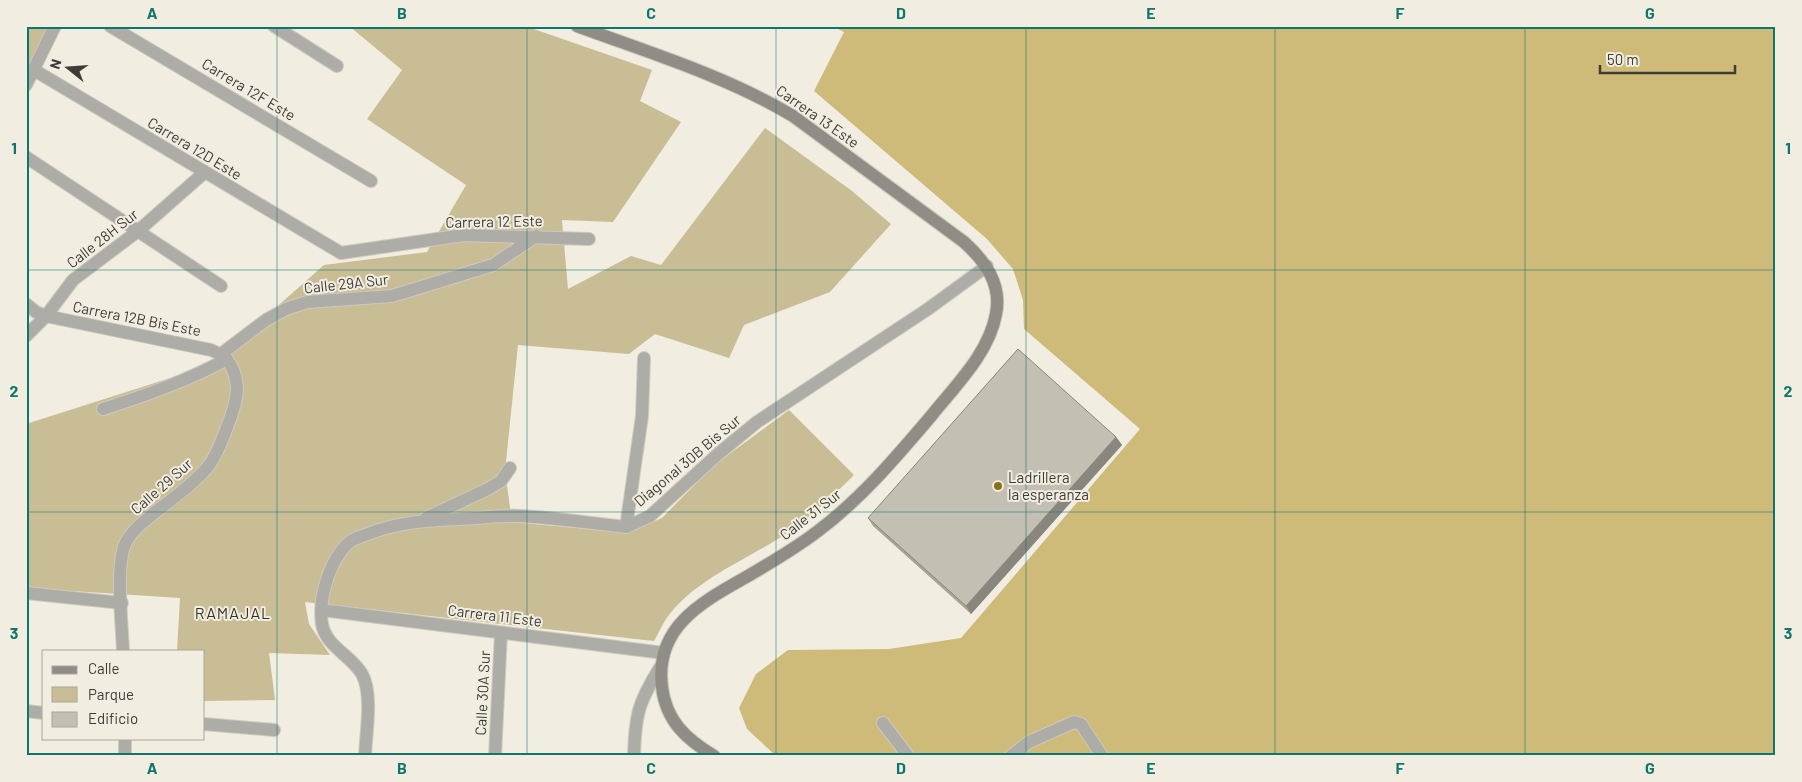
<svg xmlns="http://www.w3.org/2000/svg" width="1802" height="782" viewBox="0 0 1802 782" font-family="Barlow,sans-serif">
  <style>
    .green { fill: #c9bd95 }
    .forest { fill: #cebb7a }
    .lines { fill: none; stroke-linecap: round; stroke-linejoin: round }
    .minor-casing { stroke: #cdcabe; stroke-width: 14 }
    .tertiary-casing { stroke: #cdcabe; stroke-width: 14 }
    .secondary-casing { stroke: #cdcabe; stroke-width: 14 }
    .minor { stroke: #aeaca7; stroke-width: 12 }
    .tertiary { stroke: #aeaca7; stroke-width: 12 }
    .secondary { stroke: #8f8d85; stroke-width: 12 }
    .wall { fill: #a8a49a }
    .shaded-wall { fill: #88867d }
    .building { fill: #c3bfb3; stroke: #88867d }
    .grid { fill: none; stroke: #0f766e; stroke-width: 1; stroke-opacity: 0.55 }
    .poi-dot { fill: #8a7214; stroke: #f1ede0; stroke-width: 2 }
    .labels { text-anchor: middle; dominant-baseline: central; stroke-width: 4; stroke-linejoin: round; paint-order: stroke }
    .street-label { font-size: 15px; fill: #3d3c37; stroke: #f1ede0 }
    .poi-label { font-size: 15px; fill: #3d3c37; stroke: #f1ede0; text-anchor: start }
    .neighbourhood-label { font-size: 16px; letter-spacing: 1px; fill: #363329; stroke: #f1ede0 }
    .neatline { fill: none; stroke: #0f766e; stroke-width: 2 }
    .grid-label { font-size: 16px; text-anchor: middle; font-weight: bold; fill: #0f766e }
  </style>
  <rect width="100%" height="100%" fill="#f1ede0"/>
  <g class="green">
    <polygon points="26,26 49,26 26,75"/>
    <path d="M349,26H525L652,70L640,101L681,122L613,222L562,220L568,289L631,256L661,265L765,128L852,191L891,224L830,292L744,325L729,358L655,334L629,354L518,345L505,471L512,522L619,532L632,531L662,518L713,466L789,410L854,475C831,498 809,519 781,537C744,561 697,579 669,615C663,622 659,633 654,641L305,602L309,624L330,655L269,653L275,700L204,701V651H177L180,598L26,588V424L211,365L324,265L427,252L466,185L367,119L402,70Z"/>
  </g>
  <polygon class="forest" points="832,26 1776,26 1776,756 775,755 747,729 739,708 756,674 788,650 889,649 961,638 1140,429 1024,329 1023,300 1013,269 987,239 814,91 844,32"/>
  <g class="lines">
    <g class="minor-casing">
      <g id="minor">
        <polyline points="110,26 371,181"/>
        <polyline points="274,26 337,66"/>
        <polyline points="34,70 341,253 464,235 589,239"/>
        <polyline points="26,157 221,286"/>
        <polyline points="26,336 46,316 73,280 138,231 205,172"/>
        <polyline points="221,354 266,320 286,309 307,302 392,296 493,265 536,236"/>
        <path d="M103,409C146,395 187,381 227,359"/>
        <polyline points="426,518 488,489 501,481 510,468"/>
        <polyline points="626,527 642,416 644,358"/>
        <polyline points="26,593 122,603"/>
        <polyline points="322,610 664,653"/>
        <polyline points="26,711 44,713"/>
        <polyline points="883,723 908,756"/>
        <polyline points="204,724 274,730"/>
        <path d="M365,756C366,732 373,694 362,674C351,655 326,647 322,624C318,599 330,557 351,541C356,538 362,536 368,534C402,520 440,520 476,518C491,517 506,515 521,516C556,518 591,523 626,527L650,516L718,454L757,422L928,309L987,266"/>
        <polyline points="495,756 501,633"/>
        <polyline points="1011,756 1029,742 1074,722 1081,724 1102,756"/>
      </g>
    </g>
    <g class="tertiary-casing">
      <g id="tertiary">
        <polyline points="26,85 55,26"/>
        <path d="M26,304L36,312L46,316L211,350C229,357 235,368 237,387C237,401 232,415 227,427C222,441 216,457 207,468C193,484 175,497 158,510C147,519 133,529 126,542C115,563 122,625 123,651"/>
        <polyline points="125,756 125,738"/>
        <path d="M634,756C635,714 639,701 661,666"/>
      </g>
    </g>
    <g class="secondary-casing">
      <path id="secondary" d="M577,26C650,53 726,76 793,116L964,242C985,261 1002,284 996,314C989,353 956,385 932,415C897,456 862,498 818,531C796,548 772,562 748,576C704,601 654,626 662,687C666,721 686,739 714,756"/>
    </g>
    <use href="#minor" class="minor"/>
    <use href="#tertiary" class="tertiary"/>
    <use href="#secondary" class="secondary"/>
  </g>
  <polygon class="wall" points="1116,437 1122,445 971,614 873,526 868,518"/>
  <polygon class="shaded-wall" points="1116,437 1122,445 971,614 966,606"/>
  <polygon class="building" points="1018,349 1116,437 966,606 868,518"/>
  <path class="grid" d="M277,26V756M527,26V756M776,26V756M1026,26V756M1275,26V756M1525,26V756M26,270H1776M26,512H1776"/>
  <circle class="poi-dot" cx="998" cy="486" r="5"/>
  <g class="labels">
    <g class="street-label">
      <text transform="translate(249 89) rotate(31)">Carrera 12F Este</text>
      <text transform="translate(818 116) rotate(35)">Carrera 13 Este</text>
      <text transform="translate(195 148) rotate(31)">Carrera 12D Este</text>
      <text transform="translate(494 221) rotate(-1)">Carrera 12 Este</text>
      <text transform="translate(102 238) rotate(-38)">Calle 28H Sur</text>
      <text transform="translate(346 283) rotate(-6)">Calle 29A Sur</text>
      <text transform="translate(137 318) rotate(11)">Carrera 12B Bis Este</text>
      <text transform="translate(687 460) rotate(-40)">Diagonal 30B Bis Sur</text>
      <text transform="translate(161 486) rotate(-41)">Calle 29 Sur</text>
      <text transform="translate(810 514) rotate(-38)">Calle 31 Sur</text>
      <text transform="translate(495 615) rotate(7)">Carrera 11 Este</text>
      <text transform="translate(482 693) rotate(-87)">Calle 30A Sur</text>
    </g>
    <g class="poi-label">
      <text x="1008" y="477">Ladrillera<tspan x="1008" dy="17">la esperanza</tspan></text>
    </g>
    <g class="neighbourhood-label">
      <text x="233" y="612">RAMAJAL</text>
    </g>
  </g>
  <rect width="1802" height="782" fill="none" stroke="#f1ede0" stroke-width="55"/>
  <rect x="42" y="650" width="162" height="90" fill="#f1ede0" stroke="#a9a69c"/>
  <rect x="52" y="666" width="25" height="8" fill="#8f8d85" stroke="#a9a69c"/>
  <text x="88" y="674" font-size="15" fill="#3d3c37">Calle</text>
  <rect x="52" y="687" width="25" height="15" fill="#c9bd95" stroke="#a9a69c"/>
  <text x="88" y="700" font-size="15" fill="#3d3c37">Parque</text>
  <rect x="52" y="712" width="25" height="15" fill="#c3bfb3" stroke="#a9a69c"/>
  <text x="88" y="724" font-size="15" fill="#3d3c37">Edificio</text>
  <g transform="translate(68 68) rotate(287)" stroke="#f1ede0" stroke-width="4" paint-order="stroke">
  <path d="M0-4L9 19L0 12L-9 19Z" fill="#3d3c37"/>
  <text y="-8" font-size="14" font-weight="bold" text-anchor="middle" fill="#3d3c37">N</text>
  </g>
  <path d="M1600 65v8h135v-8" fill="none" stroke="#3d3c37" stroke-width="2.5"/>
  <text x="1607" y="65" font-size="15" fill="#3d3c37" stroke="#f1ede0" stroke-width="4" paint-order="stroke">50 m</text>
  <rect x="28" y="28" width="1746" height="726" class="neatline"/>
  <g class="grid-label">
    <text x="152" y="19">A</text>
    <text x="402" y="19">B</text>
    <text x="651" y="19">C</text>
    <text x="901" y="19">D</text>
    <text x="1151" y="19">E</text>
    <text x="1400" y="19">F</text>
    <text x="1650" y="19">G</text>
    <text x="14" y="154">1</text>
    <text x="1788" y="154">1</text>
    <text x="14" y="397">2</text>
    <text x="1788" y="397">2</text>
    <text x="14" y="639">3</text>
    <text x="1788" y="639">3</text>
    <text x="152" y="774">A</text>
    <text x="402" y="774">B</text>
    <text x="651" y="774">C</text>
    <text x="901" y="774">D</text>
    <text x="1151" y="774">E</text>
    <text x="1400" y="774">F</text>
    <text x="1650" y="774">G</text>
  </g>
</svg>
